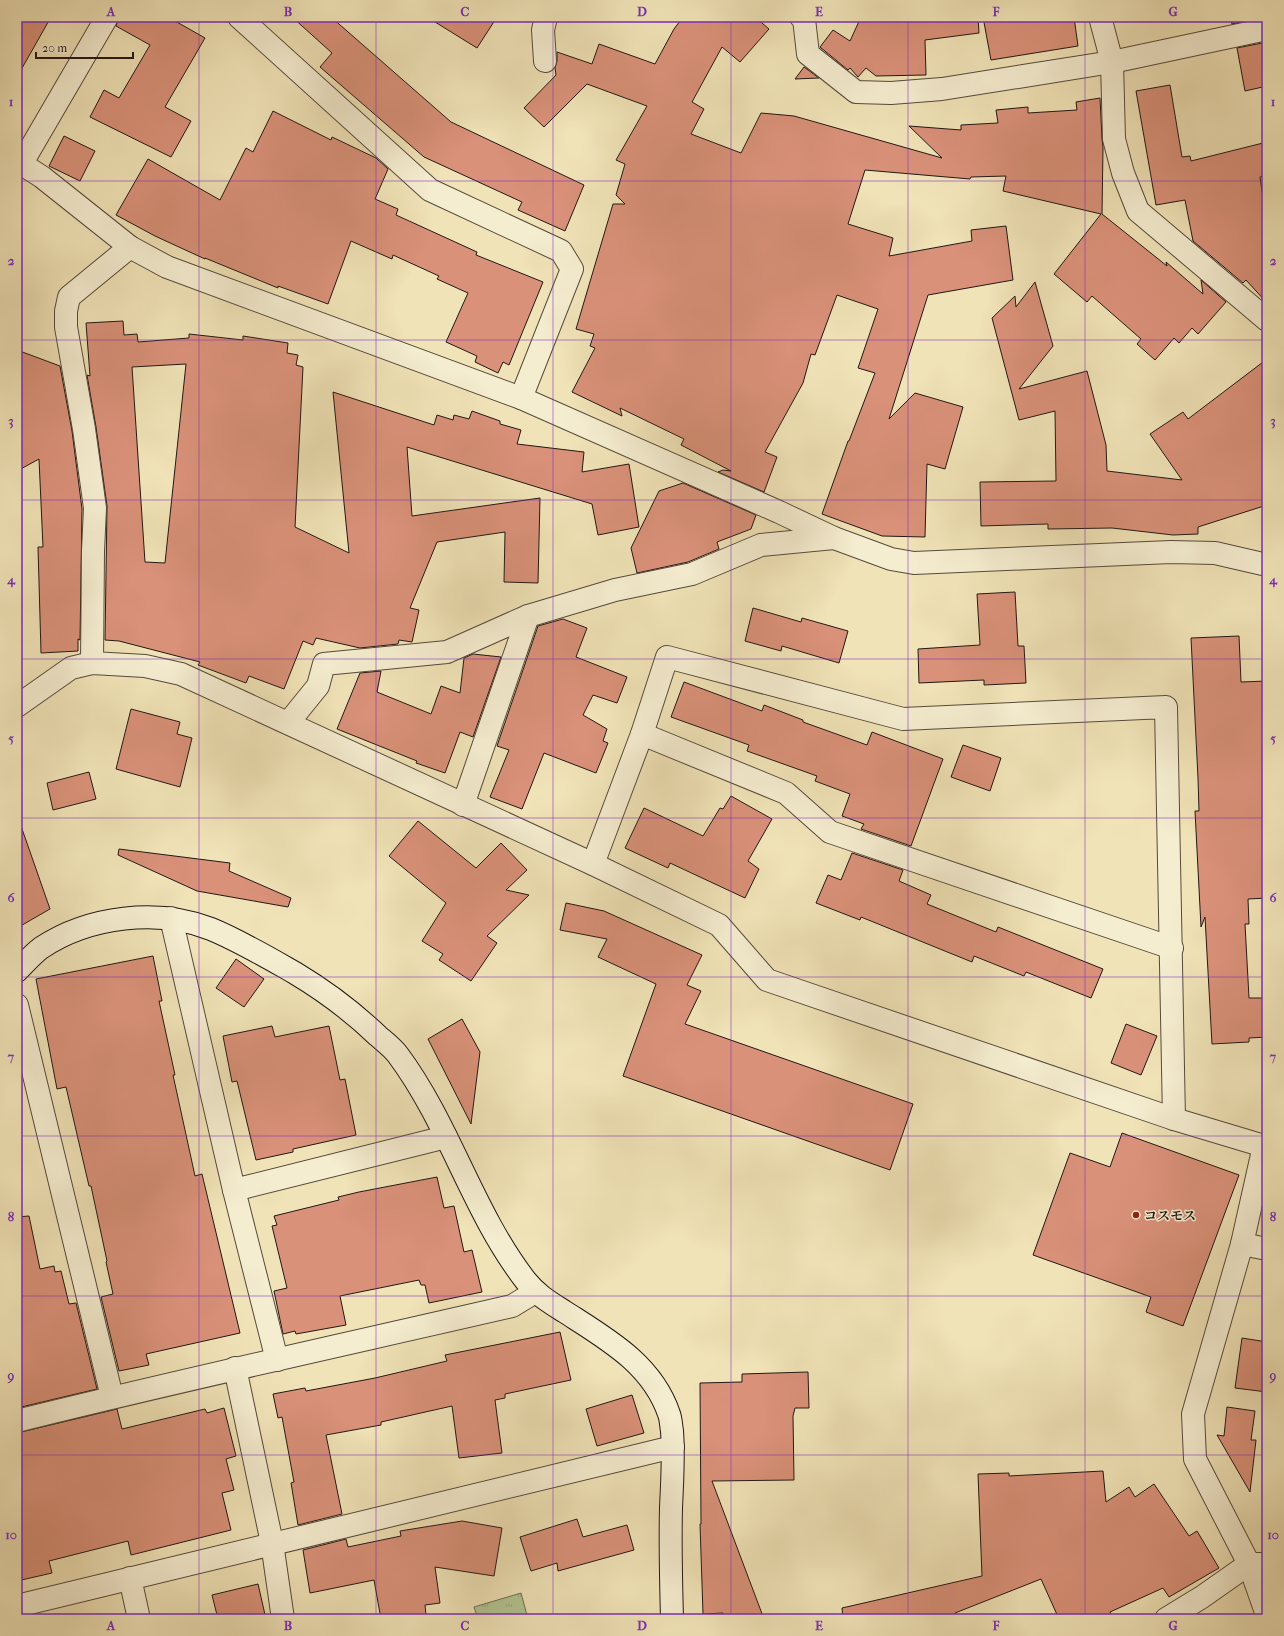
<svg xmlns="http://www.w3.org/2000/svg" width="1284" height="1636" viewBox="0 0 1284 1636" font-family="'IM FELL French Canon','Noto Serif JP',serif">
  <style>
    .park { fill: url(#park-tufts); stroke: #6a6e53 }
    .building { fill: #d99179; stroke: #221713; fill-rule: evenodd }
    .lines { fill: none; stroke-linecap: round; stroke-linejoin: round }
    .street-casing { stroke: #564a3c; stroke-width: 24 }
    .secondary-casing { stroke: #221713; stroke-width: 24 }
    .street { stroke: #f5edd0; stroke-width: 22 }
    .secondary { stroke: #f5edd0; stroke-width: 22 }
    .grid { fill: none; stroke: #7b2cbf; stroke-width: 1; stroke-opacity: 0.55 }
    .poi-dot { fill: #8f2418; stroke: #f5edd0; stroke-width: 1.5 }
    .labels { text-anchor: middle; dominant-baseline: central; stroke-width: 3; stroke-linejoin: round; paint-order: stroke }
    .poi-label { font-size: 13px; font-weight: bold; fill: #221713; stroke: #f5edd0; text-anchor: start }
    .neatline { fill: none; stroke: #7b2cbf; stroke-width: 1.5 }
    .grid-label { font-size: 13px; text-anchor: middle; font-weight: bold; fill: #7b2cbf }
  </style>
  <defs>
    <pattern id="park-tufts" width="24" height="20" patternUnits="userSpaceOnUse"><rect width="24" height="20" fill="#b3c593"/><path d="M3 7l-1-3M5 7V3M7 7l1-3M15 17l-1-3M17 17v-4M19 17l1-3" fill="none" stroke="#9aa87e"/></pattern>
  </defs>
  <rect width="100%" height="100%" fill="#f0e3b7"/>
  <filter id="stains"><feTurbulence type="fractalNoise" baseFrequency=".005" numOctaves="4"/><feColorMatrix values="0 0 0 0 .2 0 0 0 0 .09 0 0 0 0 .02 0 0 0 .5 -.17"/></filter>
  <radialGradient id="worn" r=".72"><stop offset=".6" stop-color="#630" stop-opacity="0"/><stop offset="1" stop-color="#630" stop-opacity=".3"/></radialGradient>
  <polygon class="park" points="521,1593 528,1619 478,1619 474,1607"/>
  <g class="building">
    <polygon points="17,17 51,17 17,77"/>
    <polygon points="119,17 168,17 205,38 165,107 191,121 171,157 90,117 104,90 119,98 150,45 116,26"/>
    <polygon points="292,17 331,17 451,122 584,185 565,231 518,210 522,202 424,157 320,67 332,53"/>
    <polygon points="427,17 497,17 477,48"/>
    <polygon points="683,17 755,17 769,29 740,62 722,47 692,102 704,109 691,134 741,153 761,113 794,116 942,158 909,126 961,130 961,125 998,123 996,110 1028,107 1028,113 1077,110 1076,102 1100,98 1102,139 1103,147 1102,214 1167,266 1166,262 1203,294 1201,280 1226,302 1198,334 1192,328 1179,343 1174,338 1155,360 1137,344 1141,339 1092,296 1087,302 1054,274 1101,214 1003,191 1006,176 971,177 970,179 865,170 848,224 893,238 889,256 972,241 971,230 1006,226 1013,280 928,295 889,419 915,393 963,407 945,469 927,464 925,537 882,536 822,514 848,441 849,441 875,373 858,368 878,309 837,295 815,355 811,354 803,383 765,452 777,457 764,492 718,472 723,470 731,471 681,445 684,439 620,408 622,416 572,392 595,348 590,346 594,334 576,329 613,204 625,204 616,195 625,164 616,160 647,106 587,84 544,127 524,108 556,75 555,68 557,61 557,52 592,64 599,44 655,64 674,29"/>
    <polygon points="861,17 978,17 979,33 925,40 926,75 876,76 866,68 858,77 850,68 848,70 820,47 833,30 850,41"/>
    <polygon points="983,17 1074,17 1078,46 991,60"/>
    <polygon points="1230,17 1263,17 1232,24"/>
    <polygon points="1267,42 1267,86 1245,91 1237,48"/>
    <polygon points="804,67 819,78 795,79"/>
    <polygon points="1170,85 1182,157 1190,156 1191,161 1267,142 1267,176 1260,177 1267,227 1267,303 1246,280 1243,283 1193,241 1185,200 1156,205 1136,91"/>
    <polygon points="273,111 331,140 332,137 376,158 388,169 375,199 398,209 396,215 477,252 476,255 543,282 509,365 503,362 498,373 475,362 477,356 446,342 468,293 437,279 439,276 393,255 392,259 351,241 328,304 278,286 278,288 205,258 205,259 155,236 116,215 148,159 220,200 246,148 253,152"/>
    <polygon points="64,136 95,151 80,181 49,166"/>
    <polygon points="1035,282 1053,346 1019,389 1087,371 1106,445 1107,471 1182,480 1150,434 1183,412 1188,419 1267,359 1267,505 1198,527 1198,534 1173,535 1112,528 1048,529 1048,524 981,526 980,482 1056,481 1055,411 1019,420 992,318 1015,296 1016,307"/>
    <path d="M123,321L124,335L137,334L138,342L189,338V334L243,340V336L288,343L287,353L298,355L296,365L303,367L295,527L349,553L333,392L434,425L437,415L453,420L454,415L469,419L472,411L500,421V424L521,430L517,444L584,452L582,472L629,464L639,527L598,535L592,504L407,447L412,516L540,498L538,583L504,582L505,532L437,542L410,608L419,610L412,642L399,640L398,644L360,648L316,638L313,645L303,641L284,689L249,676L246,683L198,665L200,662L119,641L105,640L107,506L96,427L87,375L90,376L86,323ZM186,364L165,563L145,562L132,367Z"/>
    <polygon points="17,350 60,366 72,431 82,509 80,640 78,639 78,651 41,653 38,547 43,547 39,459 17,471"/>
    <polygon points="683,483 756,515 751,529 717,542 719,549 688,562 637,573 631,548 659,491"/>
    <polygon points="1015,592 1018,646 1024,646 1026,683 984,685 984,680 919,683 918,649 980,645 977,594"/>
    <polygon points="753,608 801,622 802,618 848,631 839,663 782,646 781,651 745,641"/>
    <polygon points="563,619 587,628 576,657 627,677 617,703 593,695 583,715 607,729 603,741 608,743 596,773 544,753 522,809 490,797 509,750 497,746 538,626"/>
    <polygon points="1239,636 1241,682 1267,681 1267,898 1248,899 1249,924 1245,924 1249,998 1267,998 1267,1037 1249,1038 1249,1042 1212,1044 1205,917 1201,927 1195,811 1199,811 1198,778 1191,638"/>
    <polygon points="473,654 501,657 473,737 460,732 445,773 416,763 417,761 337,729 360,673 381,671 377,692 431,714 441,686 460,693 464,658"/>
    <polygon points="684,682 762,711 764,705 803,720 803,722 867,745 872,732 943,759 911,846 861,829 864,824 842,816 850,794 815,781 817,776 747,751 749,745 671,717"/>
    <polygon points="131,709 180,722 177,734 192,738 180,787 116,769"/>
    <polygon points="963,745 1001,758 990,791 951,777"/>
    <polygon points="89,772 96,799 53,810 47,783"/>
    <polygon points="731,796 772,819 748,861 759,869 745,898 670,863 668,868 625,848 644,808 703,836 720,808 723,809"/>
    <polygon points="418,821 476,868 501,843 527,870 506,890 529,895 487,936 497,943 471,981 439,960 443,954 422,941 446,903 389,856"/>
    <polygon points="21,826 50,909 17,928 17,827"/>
    <polygon points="119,849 230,863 229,871 291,898 288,907 197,891 118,855"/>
    <polygon points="852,853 903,870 899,881 931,895 927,904 996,932 998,927 1103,969 1091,998 1026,972 1024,976 974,956 972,962 861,917 860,920 816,903 828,875 841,880"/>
    <polygon points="566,903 604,911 702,955 687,985 701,991 685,1024 913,1104 890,1170 623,1076 656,984 598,957 607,939 560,930"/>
    <polygon points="153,956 162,1001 159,1001 175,1075 173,1075 195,1176 202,1174 240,1333 146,1354 149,1365 119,1371 101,1297 113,1294 106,1262 107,1261 91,1186 89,1186 66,1087 57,1089 36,979"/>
    <polygon points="236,959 264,979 244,1007 216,988"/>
    <polygon points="462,1019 480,1052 471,1124 428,1039"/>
    <polygon points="1126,1024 1157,1036 1141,1075 1111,1063"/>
    <polygon points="272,1026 275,1037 329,1026 340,1080 345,1079 356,1135 293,1149 293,1152 256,1160 237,1081 232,1082 231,1077 223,1036"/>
    <polygon points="1122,1133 1239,1175 1183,1326 1146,1312 1151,1297 1033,1255 1070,1153 1110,1167"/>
    <polygon points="437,1177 444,1208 454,1206 464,1252 472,1250 482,1292 429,1303 425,1285 421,1285 419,1280 340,1296 346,1325 296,1334 295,1331 283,1334 274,1291 287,1288 272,1226 277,1225 274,1216 339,1200 338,1197 359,1192"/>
    <polygon points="29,1216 40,1269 54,1266 55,1272 61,1271 69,1304 76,1303 97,1389 17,1408 17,1217"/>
    <polygon points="560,1332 571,1380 505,1394 505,1398 495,1400 502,1453 459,1458 452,1406 381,1422 381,1425 326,1435 342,1514 298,1525 291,1483 294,1482 282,1417 278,1418 273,1394 305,1388 306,1391 375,1378 447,1361 445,1355"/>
    <polygon points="1242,1338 1267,1342 1267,1392 1235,1388"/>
    <polygon points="808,1372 809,1408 795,1408 793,1416 794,1480 712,1481 764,1619 724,1619 723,1613 703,1614 700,1524 701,1524 700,1383 742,1382 742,1374"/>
    <polygon points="632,1395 644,1433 597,1446 586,1409"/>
    <polygon points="1227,1407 1255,1411 1251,1440 1256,1440 1250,1492 1217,1435 1224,1436"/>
    <polygon points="224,1408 236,1456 226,1459 234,1490 222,1493 231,1530 131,1555 128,1541 49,1561 52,1573 17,1581 17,1433 117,1409 122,1429 205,1409 207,1413"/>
    <polygon points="1103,1471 1106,1502 1129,1487 1135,1497 1154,1484 1189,1536 1197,1531 1219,1568 1169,1597 1163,1588 1110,1612 1113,1619 1059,1619 1041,1579 955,1613 956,1619 843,1619 842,1608 982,1576 978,1474 1009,1473 1009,1476"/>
    <polygon points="577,1519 583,1537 627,1525 634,1550 558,1571 557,1563 531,1571 520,1537"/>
    <polygon points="462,1521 502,1528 494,1576 435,1567 440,1603 425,1605 426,1615 399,1619 381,1619 374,1580 310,1593 303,1550 346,1539 348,1547 401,1536 400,1531"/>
    <polygon points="258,1584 266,1619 218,1619 212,1595"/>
  </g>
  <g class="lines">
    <g class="street-casing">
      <g id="street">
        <polyline points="239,17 430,190 561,251 572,269 521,398"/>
        <polyline points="801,17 804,19 808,54 856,92 891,93 942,89 1112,62 1267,29"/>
        <polyline points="1100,17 1112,62 1114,139 1123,173 1138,211 1267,320"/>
        <polyline points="545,61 543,30 546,17"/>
        <polyline points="17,161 42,177 130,247 167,267 521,398 779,512 834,538 891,559 914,563 1171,552 1215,553 1267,565"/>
        <polyline points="22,163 107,17"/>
        <polyline points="92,663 93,551 95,508 84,429 66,327 66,311 69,297 130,247"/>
        <polyline points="17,706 71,668 92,663 145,666 181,674 593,864 719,925 767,980 1174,1119 1264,1146"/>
        <polyline points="288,723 318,686 324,664 447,652 528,616 615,590 692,574 761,545 834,538"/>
        <polyline points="642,734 786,793 830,832 1172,948"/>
        <polyline points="463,805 528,616"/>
        <polyline points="593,864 642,734 667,657 903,719 1166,707 1174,1119"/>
        <polyline points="171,918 234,1190 277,1360"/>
        <polyline points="17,1005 112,1397"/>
        <polyline points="1267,1144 1264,1146 1242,1244 1193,1414 1195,1459 1249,1564 1267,1615"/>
        <polyline points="234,1190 446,1137"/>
        <polyline points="1242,1244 1267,1249"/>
        <polyline points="235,1368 272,1543 283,1619"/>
        <path d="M17,1421C181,1380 347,1344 512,1306L535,1292"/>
        <polyline points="130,1578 139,1619"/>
        <polyline points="17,1606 673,1447"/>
        <polyline points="1166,1619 1202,1597 1249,1564 1267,1564"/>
      </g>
    </g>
    <g class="secondary-casing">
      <path id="secondary" d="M17,971C25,963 33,954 41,948C89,916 158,908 211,929C240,941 267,957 295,973C325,991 353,1012 378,1036C385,1042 393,1048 398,1055C450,1125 473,1213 526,1281C537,1295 551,1303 565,1312C607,1339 652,1364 669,1414C671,1419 671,1426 672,1431C674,1457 672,1483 671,1508C670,1545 671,1582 672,1619"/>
    </g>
    <use href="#street" class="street"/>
    <use href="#secondary" class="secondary"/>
  </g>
  <path class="grid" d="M199,17V1619M376,17V1619M553,17V1619M731,17V1619M908,17V1619M1085,17V1619M17,181H1267M17,340H1267M17,500H1267M17,659H1267M17,818H1267M17,977H1267M17,1136H1267M17,1296H1267M17,1455H1267"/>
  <circle class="poi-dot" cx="1136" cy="1215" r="4"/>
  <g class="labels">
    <g class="poi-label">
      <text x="1144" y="1215">コスモス</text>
    </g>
  </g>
  <rect width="1284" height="1636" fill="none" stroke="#f0e3b7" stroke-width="44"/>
  <path d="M36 52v6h97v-6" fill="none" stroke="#221713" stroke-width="2"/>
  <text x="42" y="52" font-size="12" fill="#221713" stroke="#f5edd0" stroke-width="3" paint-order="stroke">20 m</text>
  <rect x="22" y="22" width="1240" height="1592" class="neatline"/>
  <g class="grid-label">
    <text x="111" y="16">A</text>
    <text x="288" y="16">B</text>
    <text x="465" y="16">C</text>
    <text x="642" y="16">D</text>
    <text x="819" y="16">E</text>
    <text x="996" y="16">F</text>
    <text x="1173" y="16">G</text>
    <text x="11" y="106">1</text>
    <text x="1273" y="106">1</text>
    <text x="11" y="265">2</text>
    <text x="1273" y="265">2</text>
    <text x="11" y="425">3</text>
    <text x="1273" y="425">3</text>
    <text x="11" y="584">4</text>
    <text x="1273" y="584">4</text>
    <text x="11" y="743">5</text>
    <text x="1273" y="743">5</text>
    <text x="11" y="902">6</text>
    <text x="1273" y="902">6</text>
    <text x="11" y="1061">7</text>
    <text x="1273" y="1061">7</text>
    <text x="11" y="1221">8</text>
    <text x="1273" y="1221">8</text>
    <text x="11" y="1380">9</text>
    <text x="1273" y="1380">9</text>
    <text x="11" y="1539">10</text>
    <text x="1273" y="1539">10</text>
    <text x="111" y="1630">A</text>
    <text x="288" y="1630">B</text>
    <text x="465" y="1630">C</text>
    <text x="642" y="1630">D</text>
    <text x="819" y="1630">E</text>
    <text x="996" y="1630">F</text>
    <text x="1173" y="1630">G</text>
  </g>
  <rect width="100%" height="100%" filter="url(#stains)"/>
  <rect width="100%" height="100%" fill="url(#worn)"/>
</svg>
